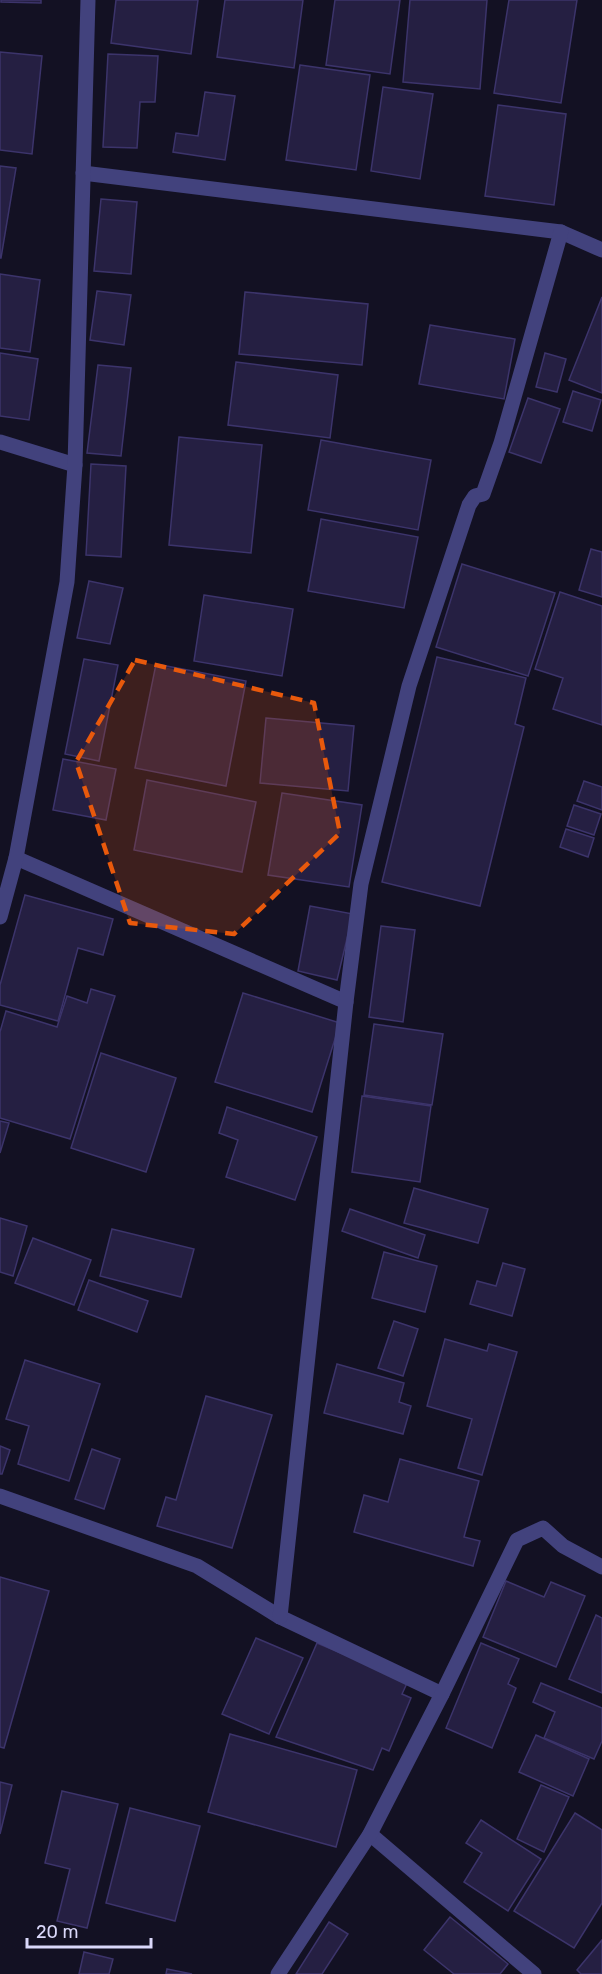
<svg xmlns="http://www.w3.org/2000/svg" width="602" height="1974" viewBox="0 0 602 1974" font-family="Rubik,sans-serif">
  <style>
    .building { fill: #251f42; stroke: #3c346b; stroke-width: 1.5 }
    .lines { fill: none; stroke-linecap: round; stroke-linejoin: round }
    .minor { stroke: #42427d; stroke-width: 15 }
    .marked { fill: #e8590c; fill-opacity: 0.2; stroke: #e8590c; stroke-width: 4.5; stroke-dasharray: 12 8; stroke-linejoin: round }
  </style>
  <rect width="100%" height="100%" fill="#131123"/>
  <g class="building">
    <polygon points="1,0 41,0 41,3 1,2"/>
    <polygon points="116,0 198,0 191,54 111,43"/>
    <polygon points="225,0 303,0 294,68 217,57"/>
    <polygon points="335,0 400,0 390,74 326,65"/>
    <polygon points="410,0 487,0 480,89 403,82"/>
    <polygon points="509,0 577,0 561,103 494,93"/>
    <polygon points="0,52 42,56 32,154 0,150"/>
    <polygon points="108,54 158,56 155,102 140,102 137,148 103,147"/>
    <polygon points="300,65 370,75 356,170 286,160"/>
    <polygon points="383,87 433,94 420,179 371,171"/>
    <polygon points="205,92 235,96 225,160 173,152 176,133 198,136"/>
    <polygon points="498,105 566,114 554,205 485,196"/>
    <polygon points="0,166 16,168 1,258 0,258"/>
    <polygon points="101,199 137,202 131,274 94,271"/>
    <polygon points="0,274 40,280 30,352 0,348"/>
    <polygon points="97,291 131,295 124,345 90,340"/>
    <polygon points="245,292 368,304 362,365 239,354"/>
    <polygon points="602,297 602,393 569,380"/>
    <polygon points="430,325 515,339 504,399 419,384"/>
    <polygon points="0,353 38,359 29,420 0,416"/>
    <polygon points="545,353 566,359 557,392 536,387"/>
    <polygon points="236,362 338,375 330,438 228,425"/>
    <polygon points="98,365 131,368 121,456 87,453"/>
    <polygon points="573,391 601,400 592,431 563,422"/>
    <polygon points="528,398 560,409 541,463 509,452"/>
    <polygon points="179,437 262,445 251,553 169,545"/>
    <polygon points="321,440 431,460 418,530 308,510"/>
    <polygon points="91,464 126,466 121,557 86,555"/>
    <polygon points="321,519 418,537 404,608 308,591"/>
    <polygon points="591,549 602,552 602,597 579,590"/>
    <polygon points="462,564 555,593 528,676 436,647"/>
    <polygon points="89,581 123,588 110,644 77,638"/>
    <polygon points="560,592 602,606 602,725 553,709 563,678 535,669"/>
    <polygon points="204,595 293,609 282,676 194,661"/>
    <polygon points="437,657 526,678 515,724 524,727 480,906 382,882"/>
    <polygon points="84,659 118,665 99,761 65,754"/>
    <polygon points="156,664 246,681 226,786 135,768"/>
    <polygon points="266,718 354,726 348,791 260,783"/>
    <polygon points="63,759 116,769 106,820 53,810"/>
    <polygon points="147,780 256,802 242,872 134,850"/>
    <polygon points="584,781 602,787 602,810 577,801"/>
    <polygon points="282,793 362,805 349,887 268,875"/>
    <polygon points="574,805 601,814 594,835 567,826"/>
    <polygon points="566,829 594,838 588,857 560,847"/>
    <polygon points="25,895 113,919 103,955 78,948 58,1021 0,1005 0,985"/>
    <polygon points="310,906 353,914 337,980 298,971"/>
    <polygon points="381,926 415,930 403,1022 369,1017"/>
    <polygon points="91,989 115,996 70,1139 0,1118 0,1032 6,1011 57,1027 67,996 87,1003"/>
    <polygon points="243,993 340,1023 312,1112 215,1082"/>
    <polygon points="374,1024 443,1034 432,1105 364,1095"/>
    <polygon points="101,1053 176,1078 146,1172 71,1148"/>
    <polygon points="362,1096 431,1106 420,1182 352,1172"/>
    <polygon points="227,1107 317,1137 295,1200 226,1177 238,1140 219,1133"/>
    <polygon points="0,1121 9,1123 0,1153"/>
    <polygon points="414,1188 488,1209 478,1243 404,1223"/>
    <polygon points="350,1209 425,1235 418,1258 342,1231"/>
    <polygon points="0,1218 27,1226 13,1276 0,1272"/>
    <polygon points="112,1229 194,1249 181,1297 100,1276"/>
    <polygon points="33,1238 91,1260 74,1305 15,1283"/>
    <polygon points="384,1252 437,1266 425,1312 372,1298"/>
    <polygon points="503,1263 525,1269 512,1316 470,1304 477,1281 496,1286"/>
    <polygon points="89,1280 148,1301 137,1332 78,1310"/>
    <polygon points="394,1321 418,1329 403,1376 378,1368"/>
    <polygon points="445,1339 487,1351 489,1344 517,1352 482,1475 458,1468 472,1419 427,1406"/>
    <polygon points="25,1360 100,1384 69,1481 18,1464 29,1426 6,1419"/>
    <polygon points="337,1364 404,1383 399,1402 411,1406 403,1434 324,1413"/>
    <polygon points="206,1396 272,1415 232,1548 157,1526 166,1497 176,1500"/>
    <polygon points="0,1446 10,1450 2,1474 0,1474"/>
    <polygon points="92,1449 120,1459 104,1509 75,1499"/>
    <polygon points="400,1459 479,1481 464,1537 480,1541 473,1566 354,1532 364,1495 388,1502"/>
    <polygon points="0,1577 49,1591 4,1748 0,1747"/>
    <polygon points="506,1581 544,1597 551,1582 585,1596 556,1667 483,1637"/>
    <polygon points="596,1615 602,1618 602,1693 569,1679"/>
    <polygon points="256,1638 303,1658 269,1734 222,1714"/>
    <polygon points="317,1643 408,1681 402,1694 411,1698 389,1751 382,1748 373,1770 276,1737"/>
    <polygon points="481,1643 519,1659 508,1684 516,1688 492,1748 446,1728"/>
    <polygon points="541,1683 602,1708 602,1741 594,1759 544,1738 555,1712 533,1702"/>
    <polygon points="230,1734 357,1770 336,1847 208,1812"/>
    <polygon points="536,1735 589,1759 573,1796 519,1772"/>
    <polygon points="0,1782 12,1785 0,1834"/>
    <polygon points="541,1785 569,1797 544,1852 517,1839"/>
    <polygon points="62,1791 118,1804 87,1928 57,1921 70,1869 45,1863"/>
    <polygon points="130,1808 200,1826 175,1921 106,1903"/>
    <polygon points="575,1813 602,1830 602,1903 574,1948 514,1911"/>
    <polygon points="481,1820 541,1859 508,1911 464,1882 482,1853 466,1843"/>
    <polygon points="450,1917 508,1964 500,1974 454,1974 424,1950"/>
    <polygon points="329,1922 348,1934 322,1974 296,1974"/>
    <polygon points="602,1940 602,1974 581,1974 577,1970"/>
    <polygon points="84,1952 113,1959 109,1974 79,1974"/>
    <polygon points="167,1969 192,1974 166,1974"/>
  </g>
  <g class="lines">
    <g class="minor">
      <polyline points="83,173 561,232 602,250"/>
      <polyline points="0,442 75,465"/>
      <polyline points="16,858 346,1002"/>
      <polyline points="0,917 16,858 67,582 75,465 88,0"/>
      <polyline points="0,1496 197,1566 280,1617 442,1694"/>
      <polyline points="280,1617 346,1002 361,884 409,686 469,505 475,496 483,494 501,443 561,232"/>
      <polyline points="370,1834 534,1974"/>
      <polyline points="278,1974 370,1834 442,1694 517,1540 543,1528 563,1546 602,1567"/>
    </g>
  </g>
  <path class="marked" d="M135,660L314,703L340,833L234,934L130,923L76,762Z"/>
  <path d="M27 1938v9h124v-9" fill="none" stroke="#dad8fa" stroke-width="3"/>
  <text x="36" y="1938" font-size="18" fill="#dad8fa" stroke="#131123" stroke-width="4.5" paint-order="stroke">20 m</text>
</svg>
